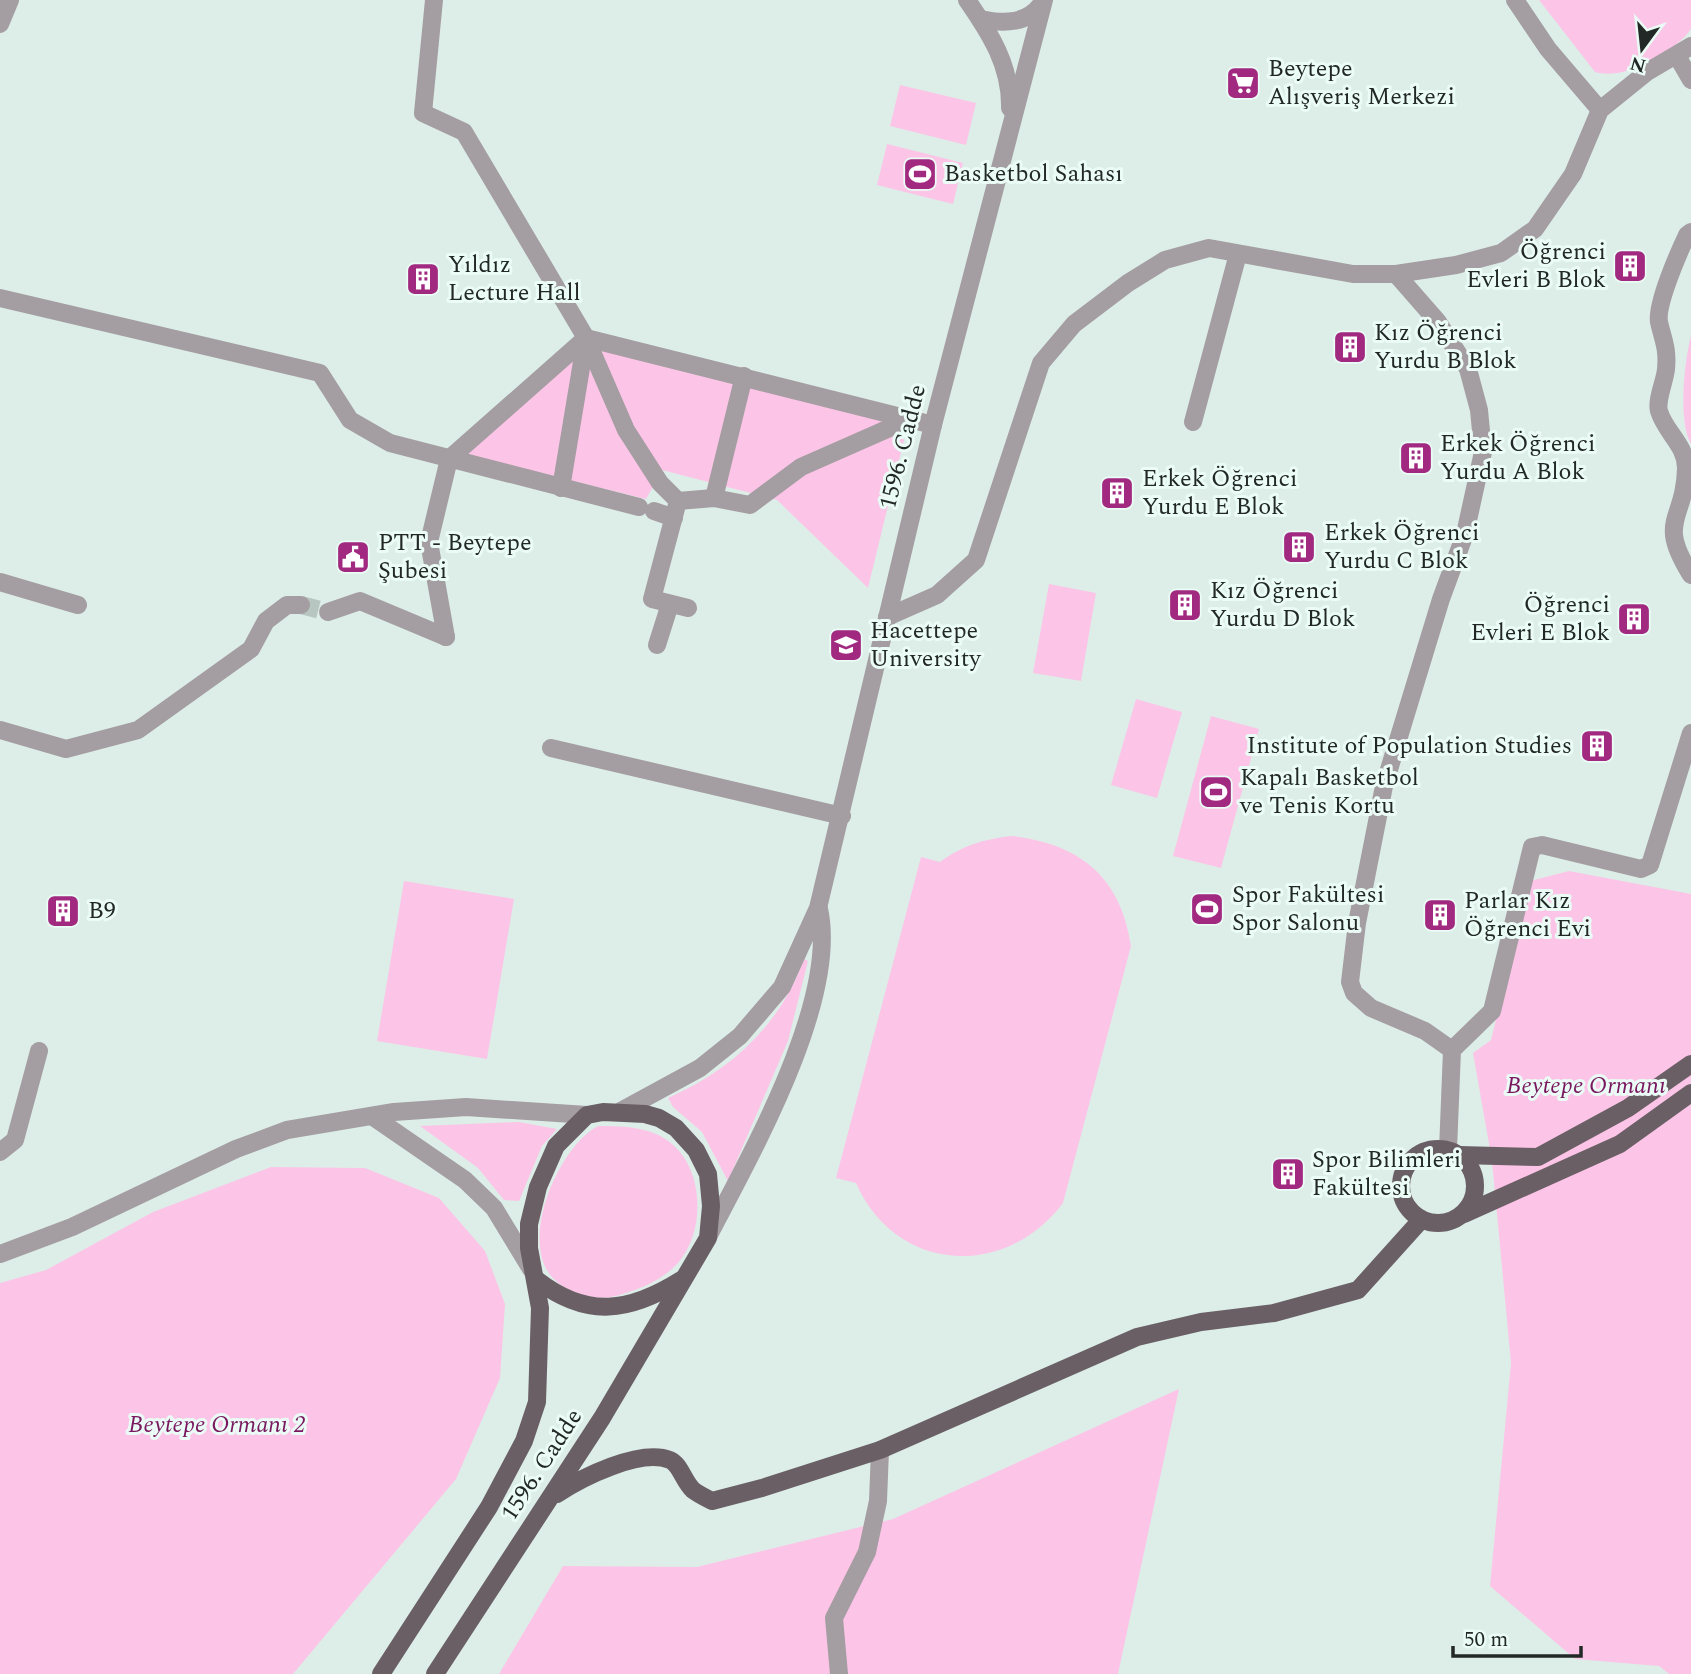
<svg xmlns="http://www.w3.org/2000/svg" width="1691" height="1674" viewBox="0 0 1691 1674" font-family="Spectral,serif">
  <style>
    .green { fill: #fcc5e7 }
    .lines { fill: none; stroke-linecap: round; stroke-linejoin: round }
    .minor-tunnel { stroke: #b8c6c1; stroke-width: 18; stroke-dasharray: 18 9; stroke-linecap: butt }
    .minor { stroke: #a49da1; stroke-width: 18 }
    .major { stroke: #6a5f65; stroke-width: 18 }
    .labels { text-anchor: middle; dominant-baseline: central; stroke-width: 6; stroke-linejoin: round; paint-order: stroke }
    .poi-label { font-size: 24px; fill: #222826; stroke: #eafcf5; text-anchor: start }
    .street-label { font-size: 24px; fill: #222826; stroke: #eafcf5 }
    .park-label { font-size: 24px; font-style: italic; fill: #79175f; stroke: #eafcf5 }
  </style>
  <rect width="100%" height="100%" fill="#ddeee8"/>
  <g class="green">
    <path d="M1539,0H1691V29C1674,53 1624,81 1595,72Z"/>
    <polygon points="900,85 976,103 966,145 890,126"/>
    <polygon points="887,144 963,163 953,204 877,185"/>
    <path d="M1691,336V444C1678,423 1684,361 1691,336Z"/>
    <polygon points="601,347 876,418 892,427 904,440 868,588 777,500 662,470 646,499 464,454 575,356"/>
    <polygon points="1049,584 1096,593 1081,681 1033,673"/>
    <polygon points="1136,699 1182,712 1157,798 1111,785"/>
    <polygon points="1211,716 1259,729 1221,868 1173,856"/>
    <path d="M1012,836C1080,844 1121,877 1131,946L1063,1203C1006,1279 896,1274 856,1183L836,1178L921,857L940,862C963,845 985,839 1012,836Z"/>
    <polygon points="1569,871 1691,894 1691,1674 1669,1674 1659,1666 1575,1659 1490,1586 1511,1363 1492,1161 1473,1053 1491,1040 1530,881"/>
    <polygon points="404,881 514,899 487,1059 377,1041"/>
    <path d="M804,959L808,961L788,1041L728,1181L702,1132L673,1107L668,1098C732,1070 780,1025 804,959Z"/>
    <polygon points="519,1122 557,1129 542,1146 519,1201 504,1200 478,1168 420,1126"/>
    <path d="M598,1126C618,1126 637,1126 656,1134C704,1154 709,1227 678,1263C662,1280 645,1287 623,1294C600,1302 572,1297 554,1279C517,1243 558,1147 598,1126Z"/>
    <polygon points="271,1167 365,1168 439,1198 485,1251 505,1304 500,1378 456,1479 293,1674 0,1674 0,1283 46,1270 153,1212"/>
    <polygon points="1179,1389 1118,1674 499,1674 563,1566 697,1567 893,1519"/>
  </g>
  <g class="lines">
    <polyline class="minor-tunnel" points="301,605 328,612"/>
    <g class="minor">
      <polyline points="434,0 423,113 464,132 586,338 626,430 660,483 678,501"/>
      <path d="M967,0C990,33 1011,66 1010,108"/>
      <polyline points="1515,0 1548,49 1600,110"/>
      <path d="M980,19C1004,24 1028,24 1042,3"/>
      <polyline points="0,24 10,0"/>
      <polyline points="1677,56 1691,80"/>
      <path d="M1691,232L1687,235C1679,252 1656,304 1659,322C1663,340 1668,348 1666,369C1665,381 1656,400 1659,411C1665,432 1686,445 1686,468C1685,522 1656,519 1691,575"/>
      <polyline points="1396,274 1438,322 1468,369 1479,410 1483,452 1465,534 1441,599 1384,786 1357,923 1350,982 1354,993 1371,1008 1425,1031 1452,1050"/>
      <polyline points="0,298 320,373 350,420 390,443 639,507"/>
      <polyline points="586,338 933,425"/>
      <polyline points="1193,422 1238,254"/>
      <polyline points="561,488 586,338"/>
      <polyline points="714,498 744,376"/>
      <polyline points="678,501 714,498 750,505 801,467 910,419"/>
      <polyline points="678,501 652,599 688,608"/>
      <polyline points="654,511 674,518"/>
      <polyline points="0,582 78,605"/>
      <polyline points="328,612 360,601 446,637"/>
      <polyline points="887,617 937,595 976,560 1041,363 1074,324 1128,283 1165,260 1209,248 1353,274 1396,274 1456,265 1501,253 1535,229 1573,174 1600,110 1647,72 1691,46"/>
      <polyline points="446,637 429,542 449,459 586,338"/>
      <polyline points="657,645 670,604"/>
      <polyline points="0,730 66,749 138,730 251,649 266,621 287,605 301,605"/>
      <polyline points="551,748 842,816"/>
      <polyline points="621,1111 700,1068 740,1036 782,987 818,908 933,425 1044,0"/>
      <polyline points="372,1116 465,1180 494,1208 531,1269"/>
      <polyline points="1448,1150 1452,1050 1492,1011 1532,847 1542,845 1641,869 1650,865 1691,733"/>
      <polyline points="0,1152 15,1140 39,1051"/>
      <path d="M709,1235C751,1154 839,1000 819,909"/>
      <polyline points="0,1254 72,1227 236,1149 287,1130 394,1112 466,1107 587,1115"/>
      <polyline points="839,1674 834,1618 867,1552 878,1501 880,1450"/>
    </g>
    <g class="major">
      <circle cx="1438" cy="1186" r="37"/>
      <polyline points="1459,1155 1538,1157 1628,1108 1691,1064"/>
      <polyline points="1464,1214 1620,1144 1691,1093"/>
      <path d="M537,1280C587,1319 630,1312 681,1280"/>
      <path d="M557,1494C581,1478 640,1448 670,1460C680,1464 684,1482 693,1490C698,1494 706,1498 712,1501L762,1488L880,1450L1137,1337L1201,1322L1274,1313L1358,1290L1421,1220"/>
      <polyline points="381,1674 489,1507 524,1441 537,1402 540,1308 529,1248 529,1224 538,1187 556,1146 587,1115 603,1112 645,1114 659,1118 676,1128 696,1150 708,1174 711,1206 708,1238 602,1418 435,1674"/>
    </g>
  </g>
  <defs>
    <g id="supermarket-square" transform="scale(1.75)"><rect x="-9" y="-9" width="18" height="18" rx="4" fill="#a22980" stroke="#eafcf5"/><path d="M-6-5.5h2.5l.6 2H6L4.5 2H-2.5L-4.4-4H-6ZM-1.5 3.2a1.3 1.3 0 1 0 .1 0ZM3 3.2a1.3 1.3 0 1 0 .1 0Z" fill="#fff"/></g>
    <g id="stadium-square" transform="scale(1.75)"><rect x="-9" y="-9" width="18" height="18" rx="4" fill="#a22980" stroke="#eafcf5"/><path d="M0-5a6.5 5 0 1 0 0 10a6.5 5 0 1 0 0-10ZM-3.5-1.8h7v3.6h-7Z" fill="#fff"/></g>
    <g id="building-square" transform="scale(1.75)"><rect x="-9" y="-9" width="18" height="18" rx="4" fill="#a22980" stroke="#eafcf5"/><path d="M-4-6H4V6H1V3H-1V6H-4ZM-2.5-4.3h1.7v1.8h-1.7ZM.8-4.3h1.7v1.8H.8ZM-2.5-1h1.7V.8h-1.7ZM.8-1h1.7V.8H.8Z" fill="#fff"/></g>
    <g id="civic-square" transform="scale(1.75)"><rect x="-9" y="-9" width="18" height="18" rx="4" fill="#a22980" stroke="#eafcf5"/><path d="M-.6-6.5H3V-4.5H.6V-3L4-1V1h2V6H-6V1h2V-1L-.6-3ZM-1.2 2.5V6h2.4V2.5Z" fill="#fff"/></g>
    <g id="university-square" transform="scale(1.75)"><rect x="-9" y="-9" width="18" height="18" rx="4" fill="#a22980" stroke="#eafcf5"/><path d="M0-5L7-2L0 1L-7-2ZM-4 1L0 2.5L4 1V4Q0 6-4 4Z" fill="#fff"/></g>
  </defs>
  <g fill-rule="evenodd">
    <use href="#supermarket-square" x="1243" y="83"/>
    <use href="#stadium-square" x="920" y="174"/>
    <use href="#building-square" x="1630" y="266"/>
    <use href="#building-square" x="423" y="279"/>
    <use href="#building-square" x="1350" y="347"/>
    <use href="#building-square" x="1416" y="458"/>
    <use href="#building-square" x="1117" y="493"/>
    <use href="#building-square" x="1299" y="547"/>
    <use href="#civic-square" x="353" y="557"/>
    <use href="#building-square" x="1185" y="605"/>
    <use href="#building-square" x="1634" y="619"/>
    <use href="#university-square" x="846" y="645"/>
    <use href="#building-square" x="1597" y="746"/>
    <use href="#stadium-square" x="1216" y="792"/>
    <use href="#stadium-square" x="1207" y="909"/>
    <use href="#building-square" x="63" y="911"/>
    <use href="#building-square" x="1440" y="915"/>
    <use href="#building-square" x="1288" y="1174"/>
  </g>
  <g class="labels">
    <g class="poi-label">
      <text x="1268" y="69">Beytepe<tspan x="1268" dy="28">Alışveriş Merkezi</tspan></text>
      <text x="944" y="174">Basketbol Sahası</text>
      <text x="1606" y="252" text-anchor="end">Öğrenci<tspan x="1606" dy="28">Evleri B Blok</tspan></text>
      <text x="448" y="265">Yıldız<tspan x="448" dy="28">Lecture Hall</tspan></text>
      <text x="1374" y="333">Kız Öğrenci<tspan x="1374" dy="28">Yurdu B Blok</tspan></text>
      <text x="1440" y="444">Erkek Öğrenci<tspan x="1440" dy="28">Yurdu A Blok</tspan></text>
      <text x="1142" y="479">Erkek Öğrenci<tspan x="1142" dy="28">Yurdu E Blok</tspan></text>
      <text x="1324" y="533">Erkek Öğrenci<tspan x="1324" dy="28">Yurdu C Blok</tspan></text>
      <text x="378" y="543">PTT - Beytepe<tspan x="378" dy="28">Şubesi</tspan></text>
      <text x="1210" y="591">Kız Öğrenci<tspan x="1210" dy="28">Yurdu D Blok</tspan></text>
      <text x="1610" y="605" text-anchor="end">Öğrenci<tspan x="1610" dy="28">Evleri E Blok</tspan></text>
      <text x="870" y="631">Hacettepe<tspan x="870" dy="28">University</tspan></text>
      <text x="1572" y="746" text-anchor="end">Institute of Population Studies</text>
      <text x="1240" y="778">Kapalı Basketbol<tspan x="1240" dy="28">ve Tenis Kortu</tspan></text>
      <text x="1232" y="895">Spor Fakültesi<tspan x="1232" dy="28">Spor Salonu</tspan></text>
      <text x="1464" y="901">Parlar Kız<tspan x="1464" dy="28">Öğrenci Evi</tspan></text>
      <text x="88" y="911">B9</text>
      <text x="1312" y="1160">Spor Bilimleri<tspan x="1312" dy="28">Fakültesi</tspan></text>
    </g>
    <g class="street-label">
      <text transform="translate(903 447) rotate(-76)">1596. Cadde</text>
      <text transform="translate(542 1465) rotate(-57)">1596. Cadde</text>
    </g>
    <g class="park-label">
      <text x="1586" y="1086">Beytepe Ormanı</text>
      <text x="217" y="1425">Beytepe Ormanı 2</text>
    </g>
  </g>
  <g transform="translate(1642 49) rotate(195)" stroke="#eafcf5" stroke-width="5" paint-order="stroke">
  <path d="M0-5L12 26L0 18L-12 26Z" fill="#222826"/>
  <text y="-10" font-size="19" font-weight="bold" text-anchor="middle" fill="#222826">N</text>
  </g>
  <path d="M1453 1646v10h128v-10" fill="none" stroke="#222826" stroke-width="3.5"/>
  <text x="1464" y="1646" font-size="21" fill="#222826" stroke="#eafcf5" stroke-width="5" paint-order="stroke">50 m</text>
</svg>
